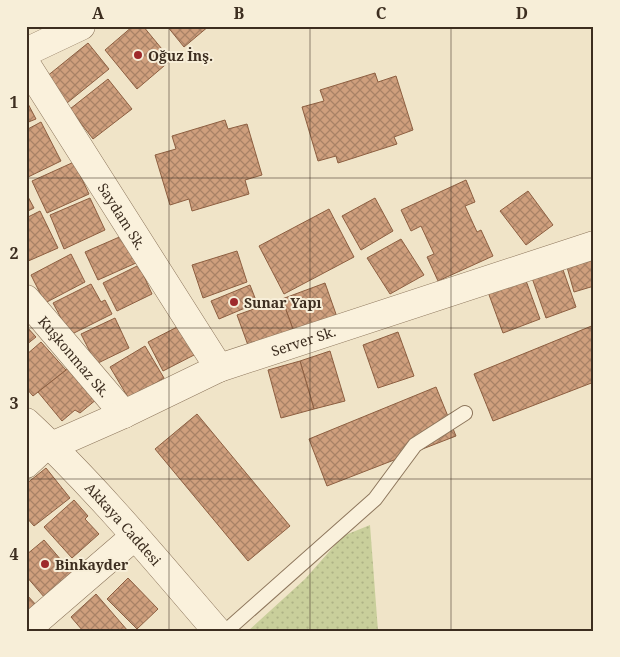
<svg xmlns="http://www.w3.org/2000/svg" width="620" height="657" viewBox="0 0 620 657" font-family="'Noto Serif',serif">
  <style>
    .green { fill: url(#green-dots) }
    .building { fill: url(#building-cross-hatch); stroke: #8d5f41 }
    .lines { fill: none; stroke-linecap: round; stroke-linejoin: round }
    .lane-casing { stroke: #8d765c; stroke-width: 16 }
    .street-casing { stroke: #8d765c; stroke-width: 29 }
    .lane { stroke: #faf1dc; stroke-width: 14 }
    .street { stroke: #faf1dc; stroke-width: 28 }
    .grid { fill: none; stroke: #3d2e20; stroke-width: 1; stroke-opacity: 0.55 }
    .poi-dot { fill: #9e2a2b; stroke: #f7eed8; stroke-width: 2 }
    .labels { text-anchor: middle; dominant-baseline: central; stroke-width: 4; stroke-linejoin: round; paint-order: stroke }
    .poi-label { font-size: 14px; font-weight: bold; fill: #3d2e20; stroke: #f7eed8; text-anchor: start }
    .street-label { font-size: 14px; fill: #3d2e20; stroke: #f7eed8 }
    .neatline { fill: none; stroke: #3d2e20; stroke-width: 2 }
    .grid-label { font-size: 16px; text-anchor: middle; font-weight: bold; fill: #3d2e20 }
  </style>
  <defs>
    <pattern id="green-dots" width="8" height="8" patternUnits="userSpaceOnUse" patternTransform="scale(1.25)"><rect width="8" height="8" fill="#c9cf9b"/><path d="M2 2h.1M6 6h.1" fill="none" stroke="#aeb285" stroke-width="1.8" stroke-linecap="round"/></pattern>
    <pattern id="building-cross-hatch" width="8" height="8" patternUnits="userSpaceOnUse" patternTransform="scale(1.25)"><rect width="8" height="8" fill="#cf9f7d"/><path d="M0 0l8 8M0 8l8-8" fill="none" stroke="#a98266"/></pattern>
  </defs>
  <rect width="100%" height="100%" fill="#f0e4c8"/>
  <polygon class="green" points="370,525 378,631 248,631 305,579 343,536"/>
  <g class="building">
    <polygon points="133,26 143,26 171,60 137,89 105,50"/>
    <polygon points="167,26 209,26 184,47"/>
    <polygon points="88,43 109,69 67,103 46,77"/>
    <polygon points="375,73 378,82 396,76 413,130 394,137 397,144 338,163 336,156 318,161 302,107 324,101 320,90"/>
    <polygon points="108,79 132,109 93,139 70,109"/>
    <polygon points="26,100 36,119 26,123"/>
    <polygon points="225,120 228,129 247,124 262,175 245,180 249,194 192,211 189,199 170,205 155,155 176,149 172,136"/>
    <polygon points="41,122 61,161 26,178 26,130"/>
    <polygon points="74,162 89,194 47,213 32,181"/>
    <polygon points="466,180 475,202 465,206 477,232 481,230 493,256 438,281 427,257 434,254 421,226 411,231 401,210"/>
    <polygon points="528,191 553,225 526,245 500,211"/>
    <polygon points="26,193 34,208 26,212"/>
    <polygon points="90,198 105,230 64,249 50,215"/>
    <polygon points="375,198 393,231 361,250 342,216"/>
    <polygon points="329,209 354,257 284,294 259,246"/>
    <polygon points="40,211 58,248 26,262 26,218"/>
    <polygon points="124,235 136,263 98,280 85,252"/>
    <polygon points="401,239 424,275 390,294 367,258"/>
    <polygon points="237,251 247,282 203,298 192,265"/>
    <polygon points="594,252 594,286 574,292 565,260"/>
    <polygon points="71,254 85,282 45,303 31,275"/>
    <polygon points="561,264 576,307 546,318 531,275"/>
    <polygon points="139,265 152,294 117,311 103,283"/>
    <polygon points="525,278 540,319 503,333 488,292"/>
    <polygon points="325,283 337,317 294,332 282,299"/>
    <polygon points="91,284 101,302 105,300 112,314 70,335 53,303"/>
    <polygon points="250,285 257,303 219,319 211,301"/>
    <polygon points="282,299 294,332 249,348 237,315"/>
    <polygon points="115,318 129,348 96,364 81,334"/>
    <polygon points="181,325 196,354 163,371 148,342"/>
    <polygon points="594,325 594,382 493,421 474,374"/>
    <polygon points="26,326 36,337 26,345"/>
    <polygon points="398,332 414,376 378,388 363,345"/>
    <polygon points="41,342 66,370 33,396 26,388 26,355"/>
    <polygon points="145,346 164,378 129,399 110,367"/>
    <polygon points="330,351 345,401 314,409 300,361"/>
    <polygon points="300,361 314,409 281,418 268,370"/>
    <polygon points="70,367 97,399 80,413 75,410 62,421 38,392"/>
    <polygon points="436,387 456,436 327,486 309,439"/>
    <polygon points="197,414 290,526 248,561 155,449"/>
    <polygon points="46,468 70,498 34,526 26,517 26,484"/>
    <polygon points="74,500 88,516 85,519 99,534 72,558 44,527"/>
    <polygon points="44,540 73,574 45,598 26,576 26,555"/>
    <polygon points="128,578 158,609 137,629 107,599"/>
    <polygon points="26,594 38,607 26,618"/>
    <polygon points="96,594 128,631 83,631 71,617"/>
  </g>
  <g class="lines">
    <g class="lane-casing">
      <polyline id="lane" points="226,631 375,499 415,445 465,413"/>
    </g>
    <g class="street-casing">
      <g id="street">
        <polyline points="26,52 81,26"/>
        <path id="s1" d="M26,64L219,368"/>
        <path id="s2" d="M26,299L124,414"/>
        <path id="s3" d="M26,422C95,486 155,559 217,631"/>
        <path id="s4" d="M26,464L40,451L124,414L219,368L594,245"/>
        <polyline points="26,630 135,536"/>
      </g>
    </g>
    <use href="#lane" class="lane"/>
    <use href="#street" class="street"/>
  </g>
  <path class="grid" d="M169,26V631M310,26V631M451,26V631M26,178H594M26,328H594M26,479H594"/>
  <g class="poi-dot">
    <circle cx="138" cy="55" r="5"/>
    <circle cx="234" cy="302" r="5"/>
    <circle cx="45" cy="564" r="5"/>
  </g>
  <g class="labels">
    <g class="poi-label">
      <text x="148" y="55">Oğuz İnş.</text>
      <text x="244" y="302">Sunar Yapı</text>
      <text x="55" y="564">Binkayder</text>
    </g>
    <g class="street-label">
      <text stroke="none"><textPath href="#s1" startOffset="180">Saydam Sk.</textPath></text>
      <text stroke="none"><textPath href="#s4" startOffset="305">Server Sk.</textPath></text>
      <text stroke="none"><textPath href="#s2" startOffset="75">Kuşkonmaz Sk.</textPath></text>
      <text stroke="none"><textPath href="#s3" startOffset="141">Akkaya Caddesi</textPath></text>
    </g>
  </g>
  <rect width="620" height="657" fill="none" stroke="#f7eed8" stroke-width="55"/>
  <rect x="28" y="28" width="564" height="602" class="neatline"/>
  <g class="grid-label">
    <text x="98" y="19">A</text>
    <text x="239" y="19">B</text>
    <text x="381" y="19">C</text>
    <text x="522" y="19">D</text>
    <text x="14" y="108">1</text>
    <text x="14" y="259">2</text>
    <text x="14" y="409">3</text>
    <text x="14" y="560">4</text>
  </g>
</svg>
